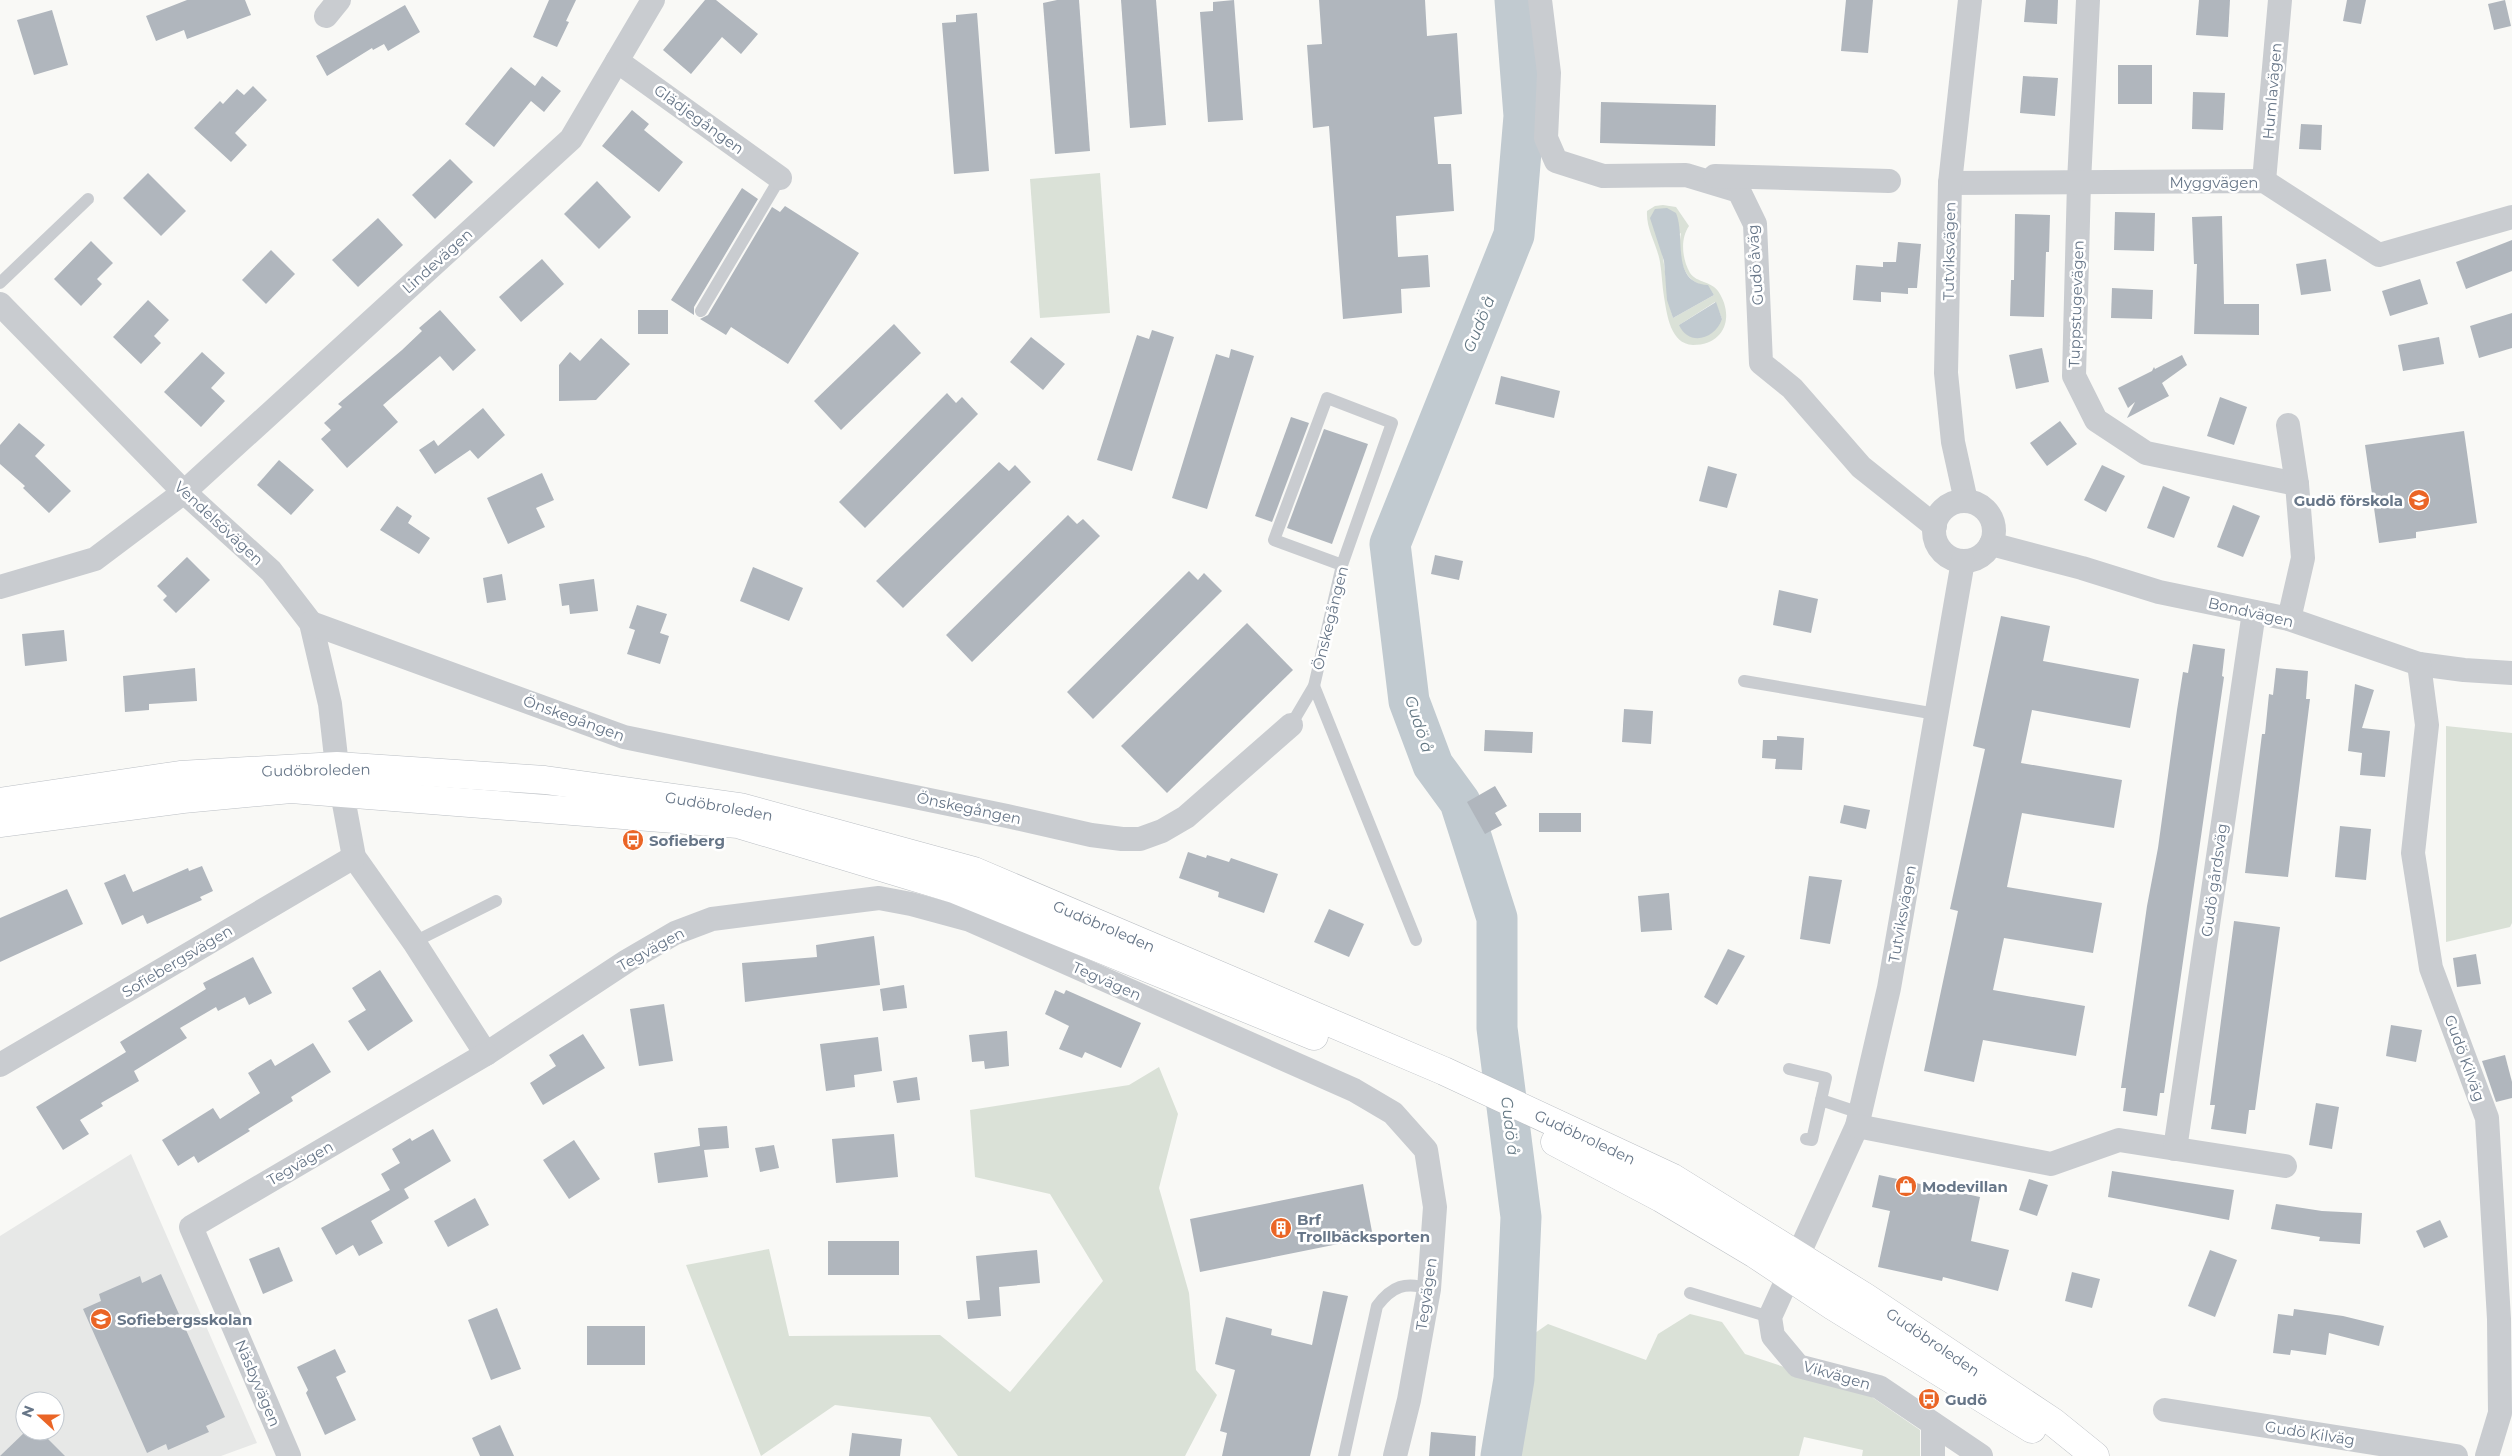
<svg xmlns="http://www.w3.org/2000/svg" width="2512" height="1456" viewBox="0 0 2512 1456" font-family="Montserrat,sans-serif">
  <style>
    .built { fill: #e7e8e7; fill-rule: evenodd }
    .green { fill: #dae1d7; fill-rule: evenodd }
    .water { fill: #c1cad0 }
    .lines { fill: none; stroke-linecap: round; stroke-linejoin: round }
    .river { stroke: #c1cad0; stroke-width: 41 }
    .building { fill: #b0b6bd }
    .secondary-casing { stroke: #bbbfc4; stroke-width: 29 }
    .lane { stroke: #c9ccd0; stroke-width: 12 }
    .street { stroke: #c9ccd0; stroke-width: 24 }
    .secondary { stroke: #fff; stroke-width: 28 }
    .labels { text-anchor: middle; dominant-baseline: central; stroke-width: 5; stroke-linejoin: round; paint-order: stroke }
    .street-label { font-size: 15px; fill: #677688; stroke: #fff }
    .poi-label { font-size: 15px; font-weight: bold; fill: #677688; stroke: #fff; text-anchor: start }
    .water-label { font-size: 16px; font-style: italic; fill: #637783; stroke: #fff }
  </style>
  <rect width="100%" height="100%" fill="#f9f9f6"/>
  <path class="built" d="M131,1154L257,1443L221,1456H0V1236ZM25,1401H55V1431H25Z"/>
  <g class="green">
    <polygon points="1100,173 1110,313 1040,318 1030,179"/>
    <path d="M1663,205L1676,207L1689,226C1680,239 1682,259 1690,273C1697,283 1711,281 1718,291C1735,316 1725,345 1693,345C1670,344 1667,314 1664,297C1662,285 1662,274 1660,262C1657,244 1646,230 1647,211L1655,206ZM1681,233C1677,254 1682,284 1708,286L1714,295L1673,318C1665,294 1667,269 1660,245ZM1715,302L1722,319L1679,325Z"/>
    <polygon points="2446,726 2512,733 2512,923 2510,927 2446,942"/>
    <polygon points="1159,1067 1178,1114 1159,1188 1189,1293 1196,1370 1217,1395 1185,1456 958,1456 930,1417 835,1405 761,1456 686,1265 769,1249 789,1336 940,1335 1010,1392 1103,1281 1050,1194 975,1177 970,1110 1129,1085"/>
    <polygon points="1690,1314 1722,1322 1745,1354 1869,1395 1920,1430 1920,1456 1862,1456 1863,1450 1804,1437 1799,1456 1518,1456 1525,1340 1548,1324 1646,1360 1658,1334"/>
  </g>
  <g class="water">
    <path d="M1667,208L1676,213C1686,236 1670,283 1708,285L1714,295L1673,318L1667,300L1664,261L1650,218L1655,209Z"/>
    <path d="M1716,302L1722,319C1715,339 1689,347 1679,325Z"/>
  </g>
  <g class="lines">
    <polyline class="river" points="1501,1456 1514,1379 1521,1217 1497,1028 1497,918 1460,802 1433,765 1409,701 1390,544 1514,235 1524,116 1515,0"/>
  </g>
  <g class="building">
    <polygon points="187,0 245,0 251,15 187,39 184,30 156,41 146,16"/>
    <polygon points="549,0 576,0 566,21 569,22 557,47 533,37"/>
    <polygon points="705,0 716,0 758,34 741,54 722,37 691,74 663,50"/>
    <polygon points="1057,0 1079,0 1090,151 1055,154 1043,3"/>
    <polygon points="1121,0 1156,0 1166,125 1130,128"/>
    <polygon points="1234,0 1243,120 1208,122 1200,12 1213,11 1213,2"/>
    <polygon points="1319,0 1425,0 1427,36 1457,33 1462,114 1434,117 1438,164 1451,164 1454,211 1396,216 1398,257 1428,255 1430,287 1401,289 1402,313 1343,319 1329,126 1313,128 1307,45 1322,44"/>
    <polygon points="1846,0 1873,0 1868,53 1841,51"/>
    <polygon points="2026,0 2058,0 2057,24 2024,22"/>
    <polygon points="2199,0 2230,0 2228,37 2196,35"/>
    <polygon points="2347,0 2366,0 2361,24 2343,21"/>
    <polygon points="2505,0 2511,26 2494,30 2488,4"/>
    <polygon points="405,5 420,32 388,51 384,44 373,50 372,48 327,76 316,56"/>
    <polygon points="52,10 68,65 34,75 17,20"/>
    <polygon points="977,13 989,171 954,174 942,23 956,22 956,15"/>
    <rect x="2118" y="65" width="34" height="39"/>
    <polygon points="511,67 535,86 542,76 561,91 544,112 531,101 494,147 465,124"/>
    <polygon points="2023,76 2058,78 2055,116 2020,113"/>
    <polygon points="253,86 267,100 235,133 247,145 231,162 194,128 220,101 223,104 237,89 244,95"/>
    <polygon points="2193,92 2225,93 2223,130 2192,129"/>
    <polygon points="1601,102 1716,105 1715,146 1600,143"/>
    <polygon points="632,110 649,124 644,130 683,162 659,192 602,146"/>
    <polygon points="2301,124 2322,125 2321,150 2299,149"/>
    <polygon points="450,159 473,182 435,219 412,195"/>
    <polygon points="148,173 186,211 161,236 123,198"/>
    <polygon points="597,181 631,217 599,249 564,214"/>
    <polygon points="742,188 758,199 694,307 694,315 671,300"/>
    <polygon points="785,206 859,253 788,364 731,327 726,335 700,319 708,315 772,207 780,212"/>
    <polygon points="2115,212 2155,213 2154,251 2114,250"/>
    <polygon points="2015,214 2050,215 2049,252 2046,252 2044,317 2010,316 2011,280 2014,280"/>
    <polygon points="2222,216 2224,304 2259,304 2259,335 2194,334 2197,264 2194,264 2192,217"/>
    <polygon points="378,218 403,245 358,287 332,260"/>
    <polygon points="2512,240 2512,271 2466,289 2456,262"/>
    <polygon points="91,241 113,263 97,279 102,284 81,306 54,279"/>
    <polygon points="1898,242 1921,244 1917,288 1908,288 1908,294 1881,292 1881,302 1853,300 1856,265 1883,267 1883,262 1896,262"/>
    <polygon points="271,250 295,274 266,304 242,280"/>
    <polygon points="542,259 564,284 521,322 499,297"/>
    <polygon points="2326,259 2331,291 2301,295 2296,264"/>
    <polygon points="2420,279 2428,304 2390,316 2382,291"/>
    <polygon points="2112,288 2153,290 2152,319 2111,318"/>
    <polygon points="148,300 169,320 154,336 161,343 141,364 113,337"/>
    <polygon points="440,310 476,350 453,371 440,356 383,405 398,422 347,468 321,439 331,430 324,423 342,407 338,404 402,350 422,331 419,328"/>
    <rect x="638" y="310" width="30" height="24"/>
    <polygon points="2512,313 2512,348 2479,358 2470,326"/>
    <polygon points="894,324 921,353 841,430 814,401"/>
    <polygon points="1152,330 1174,337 1132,471 1097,460 1137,335 1149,339"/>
    <polygon points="1031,337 1065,364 1043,390 1010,362"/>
    <polygon points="2439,337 2444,364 2403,371 2398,345"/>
    <polygon points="601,338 630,364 596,400 559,401 559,365 570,352 580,361"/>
    <polygon points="2042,348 2049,382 2016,389 2009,355"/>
    <polygon points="1231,349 1254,356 1207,509 1172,498 1216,354 1229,358"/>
    <polygon points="202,352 225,373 211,388 225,401 201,427 164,392"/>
    <polygon points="2182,355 2187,365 2162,383 2169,396 2127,418 2135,402 2128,408 2118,388 2152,371 2154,367 2155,369"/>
    <polygon points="1501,376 1560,391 1554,418 1495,404"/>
    <polygon points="947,393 956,403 962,397 978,414 865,528 839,502"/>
    <polygon points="2220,397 2247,407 2234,445 2207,436"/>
    <polygon points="483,408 505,435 478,459 470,450 435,474 419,450 434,440 438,446"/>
    <polygon points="1291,417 1309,423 1272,522 1255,516"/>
    <polygon points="2060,421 2077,444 2047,466 2030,443"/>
    <polygon points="19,423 45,445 35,456 71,491 49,513 23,488 25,486 0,464 0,445"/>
    <polygon points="1324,429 1368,444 1332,544 1287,528"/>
    <polygon points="2464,431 2477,523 2416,532 2416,538 2379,543 2365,445"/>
    <polygon points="279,460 314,490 291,515 257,485"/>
    <polygon points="999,462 1009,471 1015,465 1031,482 903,608 876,581"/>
    <polygon points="2102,465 2125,476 2106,512 2084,500"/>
    <polygon points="1708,466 1737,474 1727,508 1699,501"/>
    <polygon points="542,473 554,500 536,508 545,527 508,544 487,498"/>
    <polygon points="2163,486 2190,497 2174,538 2147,528"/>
    <polygon points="2233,505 2260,516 2243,557 2217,547"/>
    <polygon points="397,506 412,516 408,523 430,538 419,554 380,530"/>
    <polygon points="1068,515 1077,524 1083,519 1100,536 972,662 946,635"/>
    <polygon points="1435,555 1463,561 1459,580 1431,574"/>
    <polygon points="187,557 210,580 176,613 163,600 167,596 157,586"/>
    <polygon points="753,567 803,588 789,621 740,601"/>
    <polygon points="1189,571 1198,580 1204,573 1222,591 1093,719 1067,692"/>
    <polygon points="502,574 506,600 487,603 483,578"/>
    <polygon points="594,579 598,611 570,614 569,605 562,606 559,584"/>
    <polygon points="1779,590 1818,599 1811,633 1773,625"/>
    <polygon points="637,605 667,614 660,633 669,636 660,664 627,654 635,630 629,628"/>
    <polygon points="2001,616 2050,626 2043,661 2139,679 2130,728 2032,710 2021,763 2122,780 2114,828 2022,813 2007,887 2102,903 2093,953 2004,938 1993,990 2085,1006 2076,1056 1983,1040 1974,1082 1924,1071 1958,911 1950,909 1985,749 1973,746"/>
    <polygon points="1247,623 1293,670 1167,793 1121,746"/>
    <polygon points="64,630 67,661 25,666 22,634"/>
    <polygon points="2193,644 2225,649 2222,676 2224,677 2164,1093 2160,1093 2157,1116 2123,1111 2126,1088 2121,1088 2147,906 2158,848 2177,710 2183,672 2188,673"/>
    <polygon points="195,668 197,701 149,704 149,710 125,712 123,676"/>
    <polygon points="2276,668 2308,671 2306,699 2310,699 2288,877 2245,873 2262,734 2265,734 2269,694 2273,695"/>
    <polygon points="2355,684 2374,690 2362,728 2390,731 2385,777 2360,775 2362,753 2348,751"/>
    <polygon points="1624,709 1653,711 1651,744 1622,742"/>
    <polygon points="1485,730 1533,732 1532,753 1484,751"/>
    <polygon points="1777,736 1804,738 1802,770 1775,769 1776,759 1762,758 1763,740 1777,740"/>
    <polygon points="1495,786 1507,806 1495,813 1502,825 1485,834 1467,802"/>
    <polygon points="1844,805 1870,810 1866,829 1840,823"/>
    <rect x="1539" y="813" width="42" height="19"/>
    <polygon points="2340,826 2371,829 2366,880 2335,877"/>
    <polygon points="1188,852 1206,858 1207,855 1229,862 1231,858 1278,874 1264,913 1218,897 1219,892 1179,878"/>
    <polygon points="202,866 213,891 200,897 202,900 147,924 143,915 122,925 104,883 125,874 133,892 188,868 189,871"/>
    <polygon points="1809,876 1842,880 1830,944 1800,939"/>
    <polygon points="67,889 83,924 0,962 0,918"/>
    <polygon points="1669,893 1672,930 1641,932 1638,896"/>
    <polygon points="1329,909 1364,924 1349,957 1314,942"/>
    <polygon points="2234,921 2280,927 2255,1110 2249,1110 2246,1134 2211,1129 2215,1105 2210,1105"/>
    <polygon points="874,936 880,985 745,1002 742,963 817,957 816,945"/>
    <polygon points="1728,949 1745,956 1717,1005 1704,997"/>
    <polygon points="2476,954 2481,984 2457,987 2453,958"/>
    <polygon points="253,957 272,993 249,1005 245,997 218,1011 216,1007 180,1028 187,1038 134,1071 139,1081 101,1103 103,1106 80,1120 89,1134 63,1150 36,1107 126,1052 120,1042 206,989 203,983"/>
    <polygon points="380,970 413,1021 368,1051 348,1021 366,1010 352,988"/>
    <polygon points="904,985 907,1008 883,1011 880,989"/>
    <polygon points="1055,990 1064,994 1066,990 1141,1023 1121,1068 1085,1052 1082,1058 1059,1049 1069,1026 1045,1014"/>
    <polygon points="664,1004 673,1061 639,1066 630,1009"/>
    <polygon points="2391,1025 2422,1030 2416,1062 2386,1056"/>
    <polygon points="1007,1031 1009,1066 985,1069 984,1061 972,1062 969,1035"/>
    <polygon points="583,1034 605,1068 543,1105 530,1083 556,1066 549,1055"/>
    <polygon points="878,1037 882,1071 854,1075 855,1087 826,1091 820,1044"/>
    <polygon points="313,1043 331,1072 291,1097 293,1101 248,1129 250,1131 198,1163 194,1156 178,1166 162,1140 213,1108 220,1119 260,1093 248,1073 271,1059 275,1066"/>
    <polygon points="2505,1055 2512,1082 2512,1098 2496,1102 2482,1061"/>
    <polygon points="917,1077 920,1100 897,1103 893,1081"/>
    <polygon points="2316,1103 2339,1107 2332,1149 2309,1145"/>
    <polygon points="727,1126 729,1148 704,1150 708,1177 658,1183 654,1153 700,1146 698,1128"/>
    <polygon points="433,1129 451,1161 404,1189 409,1198 371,1221 383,1243 359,1256 353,1245 336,1255 321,1228 390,1190 381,1174 400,1163 392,1149 410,1138 412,1141"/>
    <polygon points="894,1134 898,1177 836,1183 832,1139"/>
    <polygon points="574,1140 600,1179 569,1199 543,1160"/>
    <polygon points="774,1145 779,1168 760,1172 755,1148"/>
    <polygon points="2112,1171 2234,1190 2229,1220 2108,1197"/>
    <polygon points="1879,1175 1980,1197 1971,1241 2009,1250 1998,1291 1943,1277 1942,1281 1878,1267 1890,1211 1872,1207"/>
    <polygon points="2029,1179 2048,1185 2037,1216 2019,1210"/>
    <polygon points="1363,1184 1373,1237 1200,1272 1190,1219"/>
    <polygon points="475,1198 489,1225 448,1247 434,1221"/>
    <polygon points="2276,1204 2322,1211 2362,1213 2360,1244 2319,1241 2320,1237 2271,1229"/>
    <polygon points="2440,1220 2448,1237 2424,1248 2416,1231"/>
    <rect x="828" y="1241" width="71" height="34"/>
    <polygon points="279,1247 293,1281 263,1294 249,1259"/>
    <polygon points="1037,1250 1040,1283 999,1287 1001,1316 968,1319 966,1301 980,1300 976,1256"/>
    <polygon points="2210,1250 2237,1260 2215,1317 2188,1306"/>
    <polygon points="2072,1272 2100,1279 2092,1308 2065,1301"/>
    <polygon points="161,1274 225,1417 206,1426 209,1432 168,1450 166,1444 147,1453 83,1309 101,1301 99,1294 140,1276 142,1283"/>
    <polygon points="1323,1291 1348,1296 1310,1456 1222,1456 1227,1433 1220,1431 1235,1370 1215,1364 1226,1317 1272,1329 1271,1335 1312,1345"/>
    <polygon points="497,1308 521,1369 491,1380 468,1320"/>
    <polygon points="2294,1309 2343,1316 2384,1326 2379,1346 2329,1333 2326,1355 2291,1350 2290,1355 2273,1353 2278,1314 2293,1316"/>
    <rect x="587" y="1326" width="58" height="39"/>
    <polygon points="335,1349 346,1372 336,1377 356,1420 325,1435 306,1393 308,1390 297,1367"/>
    <polygon points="500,1425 514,1456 480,1456 472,1438"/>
    <polygon points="26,1431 40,1431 65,1456 0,1456"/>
    <polygon points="1431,1432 1476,1436 1475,1456 1429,1456"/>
    <polygon points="852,1433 902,1439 900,1456 849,1456"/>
  </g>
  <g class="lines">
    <g class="secondary-casing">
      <g id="secondary">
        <polyline points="0,802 180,775 337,766 545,780 740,807 974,871 1444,1071 1673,1178 1865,1297 2053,1422 2095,1456"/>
        <polyline points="0,823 183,799 291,789 738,824 954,889 1314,1036"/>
        <polyline points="1555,1142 1661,1198 1755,1254 1833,1306 2032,1429"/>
      </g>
    </g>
    <g class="lane">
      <polyline points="0,283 88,199"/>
      <polyline points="701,311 780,178"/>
      <polyline points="1744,681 1936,714"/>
      <polyline points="1314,686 1416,940"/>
      <polyline points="1291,725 1314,686 1342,565 1392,423 1327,398 1274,540 1342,565"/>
      <polyline points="414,942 496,901"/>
      <polyline points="1789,1069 1826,1078 1821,1100"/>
      <polyline points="1806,1139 1812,1140 1821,1100 1860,1113"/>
      <polyline points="1690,1293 1770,1317"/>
      <path d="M1344,1456L1377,1306C1392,1286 1406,1281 1429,1289"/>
    </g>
    <g class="street">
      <polyline points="1540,0 1549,73 1546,138 1556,161 1603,176 1686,175 1739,191 1755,224 1761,363 1792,388 1861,467 1935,526"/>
      <polyline points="2088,0 2079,182 2074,376 2096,420 2146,453 2297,484"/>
      <polyline points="326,16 339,0"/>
      <polyline points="617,61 780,178"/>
      <polyline points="1715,176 1889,181"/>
      <polyline points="2264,181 2280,0"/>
      <polyline points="1950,183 2264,181 2379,255 2512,217"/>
      <polyline points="0,304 184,492 271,571 311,623 330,704 337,766 354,857 414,942 486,1054 627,961 675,933 712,919 879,898 911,904 970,920 1354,1090 1393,1113 1426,1150 1435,1207 1429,1289 1409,1400 1395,1456"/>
      <polyline points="2288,425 2297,484 2303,558 2289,619"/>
      <polyline points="1966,501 1953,442 1946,373 1950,183 1970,0"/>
      <circle cx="1964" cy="531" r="30"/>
      <polyline points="1991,544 2082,568 2159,592 2289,619 2419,664 2464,670 2512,673"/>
      <polyline points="1963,561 1889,988 1857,1126 1770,1317 1773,1336 1798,1366 1879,1387 1981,1456"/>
      <polyline points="0,587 95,559 184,492 571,139 653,0"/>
      <polyline points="311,623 624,737 1007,816 1091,835 1122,839 1140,839 1162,831 1186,817 1291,725"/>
      <polyline points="2419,664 2427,725 2413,853 2431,968 2487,1118 2499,1319 2500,1413 2487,1456"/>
      <polyline points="0,1065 354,857"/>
      <polyline points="1857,1126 2051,1164 2119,1140 2285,1166"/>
      <polyline points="2175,1149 2254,612"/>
      <polyline points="2165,1410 2456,1456"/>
      <polyline points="1933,1424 1933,1456"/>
      <polyline points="289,1456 191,1227 486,1054"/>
    </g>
    <use href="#secondary" class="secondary"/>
  </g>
  <defs>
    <g id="school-disc" transform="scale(1.125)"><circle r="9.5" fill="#ea6526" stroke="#fff"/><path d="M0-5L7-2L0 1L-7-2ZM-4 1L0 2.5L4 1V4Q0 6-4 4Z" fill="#fff"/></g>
    <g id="bus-disc" transform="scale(1.125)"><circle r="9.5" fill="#ea6526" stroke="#fff"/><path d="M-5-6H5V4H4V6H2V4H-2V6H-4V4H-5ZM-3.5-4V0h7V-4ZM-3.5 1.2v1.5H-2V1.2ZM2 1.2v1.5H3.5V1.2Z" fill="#fff"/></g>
    <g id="shop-disc" transform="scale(1.125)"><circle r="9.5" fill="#ea6526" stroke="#fff"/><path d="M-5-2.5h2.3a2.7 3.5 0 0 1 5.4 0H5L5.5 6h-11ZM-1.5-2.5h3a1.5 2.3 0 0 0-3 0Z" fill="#fff"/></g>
    <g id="building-disc" transform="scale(1.125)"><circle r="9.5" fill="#ea6526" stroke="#fff"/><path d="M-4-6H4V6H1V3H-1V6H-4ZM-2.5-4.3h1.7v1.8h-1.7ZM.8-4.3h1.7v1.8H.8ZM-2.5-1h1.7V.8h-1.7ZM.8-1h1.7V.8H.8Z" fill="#fff"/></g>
  </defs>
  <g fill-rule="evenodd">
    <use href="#school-disc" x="2419" y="500"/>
    <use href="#bus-disc" x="633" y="840"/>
    <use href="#shop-disc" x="1906" y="1186"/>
    <use href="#building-disc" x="1281" y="1228"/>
    <use href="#school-disc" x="101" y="1319"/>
    <use href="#bus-disc" x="1929" y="1399"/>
  </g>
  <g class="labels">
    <g class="street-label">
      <text transform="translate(2272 91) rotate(-85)">Humlavägen</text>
      <text transform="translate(699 119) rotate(36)">Glädjegången</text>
      <text x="2214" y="182">Myggvägen</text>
      <text transform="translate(1949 251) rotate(-89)">Tutviksvägen</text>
      <text transform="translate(437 261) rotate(-42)">Lindevägen</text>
      <text transform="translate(1755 265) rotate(-94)">Gudö åväg</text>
      <text transform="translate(2076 304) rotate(-88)">Tuppstugevägen</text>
      <text transform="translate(219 523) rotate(43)">Vendelsövägen</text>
      <text transform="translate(2251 612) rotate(13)">Bondvägen</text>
      <text transform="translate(1330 618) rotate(-76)">Önskegången</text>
      <text transform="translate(574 718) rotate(20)">Önskegången</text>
      <text transform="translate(316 770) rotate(-1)">Gudöbroleden</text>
      <text transform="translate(719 806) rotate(10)">Gudöbroleden</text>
      <text transform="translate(969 808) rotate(12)">Önskegången</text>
      <text transform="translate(2214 880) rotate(-82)">Gudö gårdsväg</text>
      <text transform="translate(1902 914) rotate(-80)">Tutviksvägen</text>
      <text transform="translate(1104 926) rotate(23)">Gudöbroleden</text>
      <text transform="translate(651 949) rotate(-29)">Tegvägen</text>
      <text transform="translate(177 961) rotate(-31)">Sofiebergsvägen</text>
      <text transform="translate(1107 981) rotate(24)">Tegvägen</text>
      <text transform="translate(2465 1058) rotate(70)">Gudö Kilväg</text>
      <text transform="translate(1585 1137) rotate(25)">Gudöbroleden</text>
      <text transform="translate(300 1163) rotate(-30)">Tegvägen</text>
      <text transform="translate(1426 1294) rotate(-82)">Tegvägen</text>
      <text transform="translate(1933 1342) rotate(34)">Gudöbroleden</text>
      <text transform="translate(1837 1375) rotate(16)">Vikvägen</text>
      <text transform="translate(258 1383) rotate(67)">Näsbyvägen</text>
      <text transform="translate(2310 1433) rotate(9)">Gudö Kilväg</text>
    </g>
    <g class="poi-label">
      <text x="2403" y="500" text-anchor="end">Gudö förskola</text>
      <text x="649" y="840">Sofieberg</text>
      <text x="1922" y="1186">Modevillan</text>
      <text x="1297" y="1219">Brf<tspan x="1297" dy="17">Trollbäcksporten</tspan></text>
      <text x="117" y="1319">Sofiebergsskolan</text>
      <text x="1945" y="1399">Gudö</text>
    </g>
    <g class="water-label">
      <text transform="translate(1479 324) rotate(-68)">Gudö å</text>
      <text transform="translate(1419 724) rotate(72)">Gudö å</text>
      <text transform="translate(1510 1126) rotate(83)">Gudö å</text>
    </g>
  </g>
  <g transform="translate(40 1416) rotate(291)"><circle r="24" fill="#ffffff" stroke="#c2c8cf"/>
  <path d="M0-4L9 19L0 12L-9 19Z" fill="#ea6526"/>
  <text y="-8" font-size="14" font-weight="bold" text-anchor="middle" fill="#677688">N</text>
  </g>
</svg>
